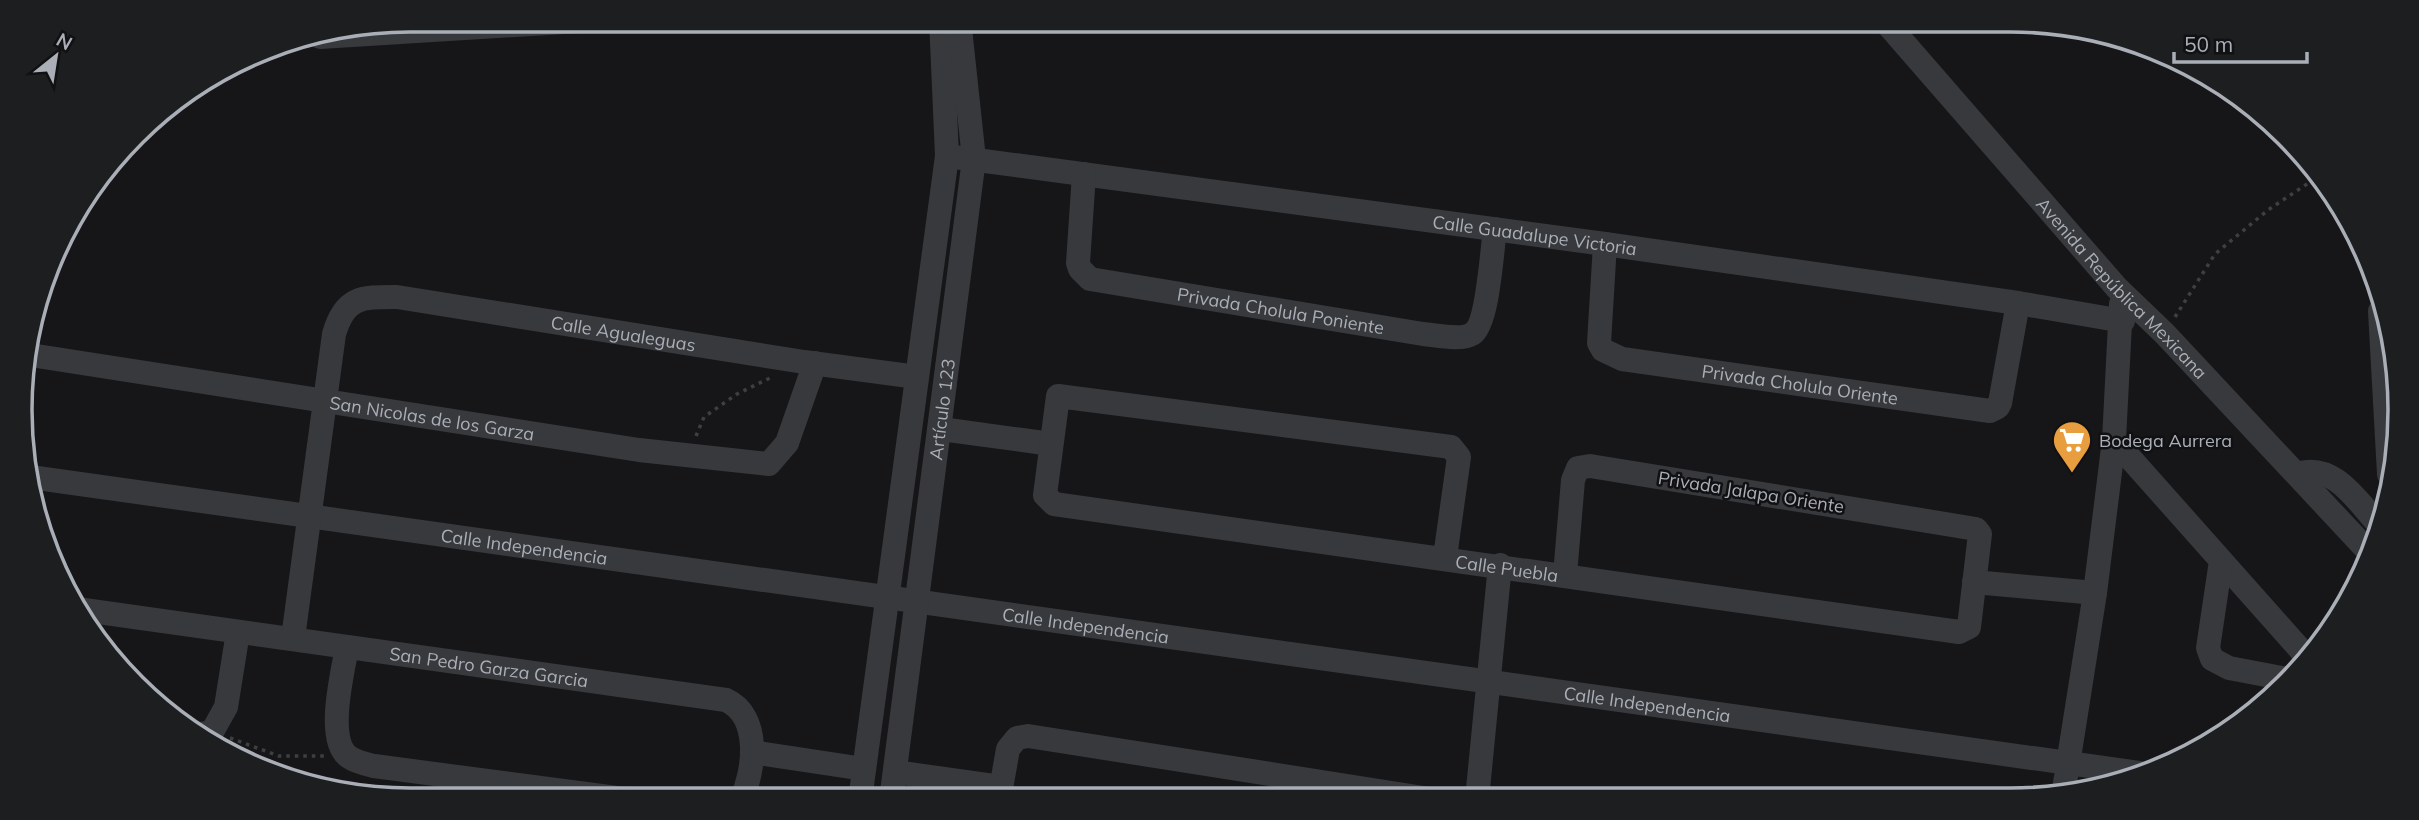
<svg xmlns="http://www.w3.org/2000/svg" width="2419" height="820" viewBox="0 0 2419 820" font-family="Mulish,sans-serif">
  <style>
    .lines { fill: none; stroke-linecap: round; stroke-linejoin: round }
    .path { stroke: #3d4043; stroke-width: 3.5; stroke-dasharray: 3.5 5; stroke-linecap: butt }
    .minor { stroke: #37393c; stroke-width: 24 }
    .labels { text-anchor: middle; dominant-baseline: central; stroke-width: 5; stroke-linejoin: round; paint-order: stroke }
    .street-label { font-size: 18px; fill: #a9aeb7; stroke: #111113 }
    .poi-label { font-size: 18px; fill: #a9aeb7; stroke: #111113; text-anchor: start }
    .rim { fill: none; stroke: #a9aeb7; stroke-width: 3.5 }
  </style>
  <rect width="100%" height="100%" fill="#161618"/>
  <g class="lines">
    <g class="path">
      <polyline points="2175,317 2215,254 2268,210 2316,178"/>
      <polyline points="696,436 704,417 737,394 772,377"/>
      <polyline points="230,738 279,756 325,756"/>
    </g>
    <g class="minor">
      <path id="s1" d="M1883,19L2117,288L2165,334L2369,552"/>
      <polyline points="320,37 612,19"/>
      <path id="s2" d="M947,156L1605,244L2018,303L2123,321"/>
      <path id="s3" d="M1084,174L1078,263L1080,269L1090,279L1423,334C1435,335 1461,341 1472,334C1488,325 1492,249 1495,229"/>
      <path id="s4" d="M1605,244L1599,343L1603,350L1622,359L1990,411L1998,407L2000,403L2018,303"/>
      <polyline points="2380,311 2389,474"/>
      <path id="s5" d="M24,354L639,450L769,464L787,443L815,363"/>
      <polyline points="941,429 1051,444"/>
      <polyline points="2114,440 2306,656"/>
      <path d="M2297,474C2334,462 2357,501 2380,526"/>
      <path id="s6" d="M30,477L2139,773"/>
      <path id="s7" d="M1445,557L1459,457L1451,447L1058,396L1045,495L1054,504L1959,632L1969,627L1980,534L1976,529L1590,466L1578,468L1573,480L1565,575"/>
      <polyline points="2221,561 2208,648 2212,659 2229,668 2287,679"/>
      <polyline points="1974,582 2095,593"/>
      <path id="s8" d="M77,609L726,700C761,716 755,770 741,800"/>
      <path id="s9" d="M293,638L334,334C345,296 362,297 397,297L804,362L917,377"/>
      <path d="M347,647C343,672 325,740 349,757C356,762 366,764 374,766L632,800"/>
      <polyline points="194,735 212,732 226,707 238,632"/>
      <polyline points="752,752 864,769"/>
      <polyline points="895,772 1001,787"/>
      <polyline points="2063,796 2095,593 2114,440 2121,304"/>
      <polyline points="1477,799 1500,565"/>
      <polyline points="860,800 947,156 941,19"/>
      <path id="s10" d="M891,800L974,159L959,19"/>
      <polyline points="999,800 1008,749 1017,738 1028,736 1430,799"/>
    </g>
  </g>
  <defs>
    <g id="supermarket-pin" transform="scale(2.0125)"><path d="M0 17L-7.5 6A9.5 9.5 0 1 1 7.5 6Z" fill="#e89e3e" stroke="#111113"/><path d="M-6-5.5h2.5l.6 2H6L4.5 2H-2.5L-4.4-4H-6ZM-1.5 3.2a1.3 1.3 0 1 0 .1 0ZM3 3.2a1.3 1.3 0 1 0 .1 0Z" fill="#fff"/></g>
  </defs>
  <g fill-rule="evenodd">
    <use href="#supermarket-pin" x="2072" y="440"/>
  </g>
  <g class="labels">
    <g class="street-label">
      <text stroke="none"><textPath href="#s2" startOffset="593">Calle Guadalupe Victoria</textPath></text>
      <text stroke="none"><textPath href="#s1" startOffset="360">Avenida República Mexicana</textPath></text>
      <text stroke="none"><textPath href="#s3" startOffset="303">Privada Cholula Poniente</textPath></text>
      <text stroke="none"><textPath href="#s9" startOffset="618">Calle Agualeguas</textPath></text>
      <text stroke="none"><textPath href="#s4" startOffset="308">Privada Cholula Oriente</textPath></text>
      <text stroke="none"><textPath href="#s10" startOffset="394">Artículo 123</textPath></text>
      <text stroke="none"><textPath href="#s5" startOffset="413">San Nicolas de los Garza</textPath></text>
      <text transform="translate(1751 492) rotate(9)">Privada Jalapa Oriente</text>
      <text stroke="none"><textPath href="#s6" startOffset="499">Calle Independencia</textPath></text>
      <text stroke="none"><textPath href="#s7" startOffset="1080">Calle Puebla</textPath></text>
      <text stroke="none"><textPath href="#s6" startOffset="1066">Calle Independencia</textPath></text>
      <text stroke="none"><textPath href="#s8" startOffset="416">San Pedro Garza Garcia</textPath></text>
      <text stroke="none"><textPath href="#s6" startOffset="1633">Calle Independencia</textPath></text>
    </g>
    <g class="poi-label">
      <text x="2099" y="440">Bodega Aurrera</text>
    </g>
  </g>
  <path d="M0 0H2419V820H0ZM410 32H2010A378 378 0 0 1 2388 410V410A378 378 0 0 1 2010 788H410A378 378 0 0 1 32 410V410A378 378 0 0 1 410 32Z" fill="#1d1e20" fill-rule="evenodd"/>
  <path class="rim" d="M410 32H2010A378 378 0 0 1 2388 410V410A378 378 0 0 1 2010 788H410A378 378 0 0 1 32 410V410A378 378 0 0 1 410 32Z"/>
  <g transform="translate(56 56) rotate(30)" stroke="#111113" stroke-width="5" paint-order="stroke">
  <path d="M0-5L12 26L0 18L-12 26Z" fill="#a9aeb7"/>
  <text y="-10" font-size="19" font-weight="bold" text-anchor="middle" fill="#a9aeb7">N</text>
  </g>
  <path d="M2174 52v10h133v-10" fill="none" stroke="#a9aeb7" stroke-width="3.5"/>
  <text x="2184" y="52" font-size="21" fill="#a9aeb7" stroke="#111113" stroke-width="5" paint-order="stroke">50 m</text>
</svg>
